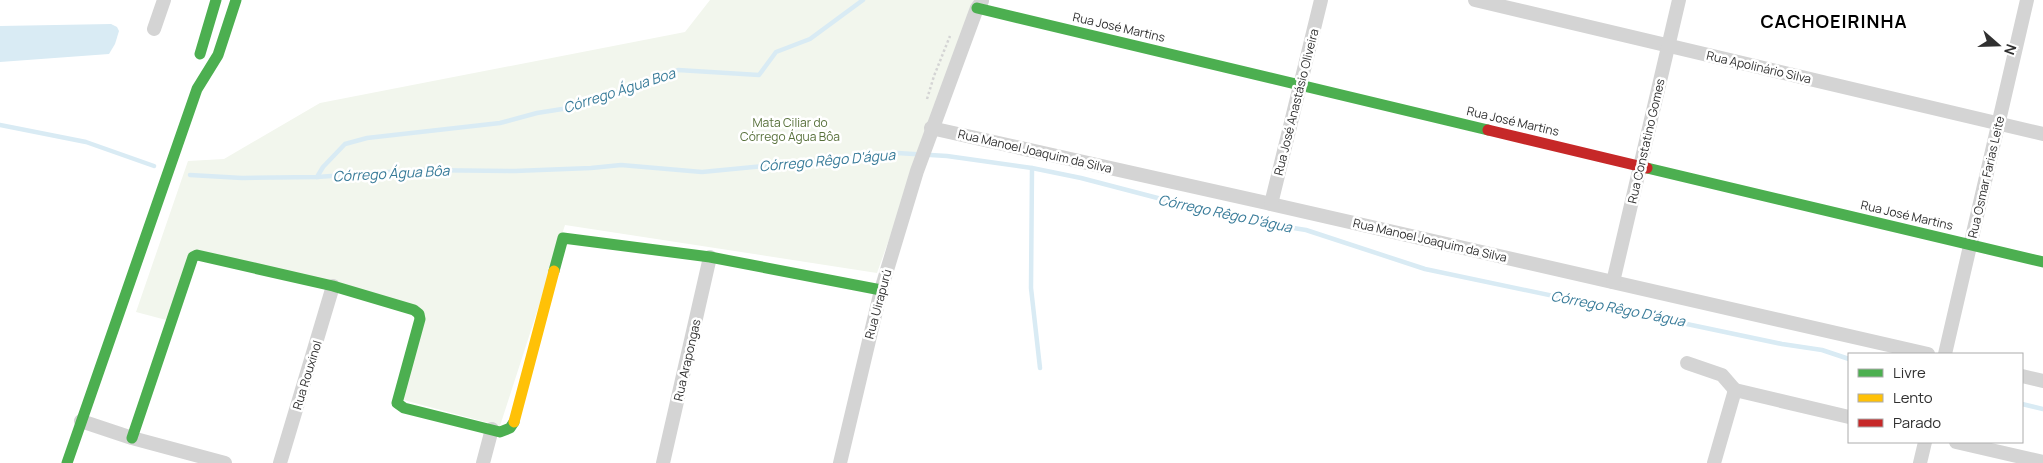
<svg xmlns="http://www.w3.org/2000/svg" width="2043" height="463" viewBox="0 0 2043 463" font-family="Manrope,sans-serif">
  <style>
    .green { fill: #f2f6ed }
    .water { fill: #d9ebf4 }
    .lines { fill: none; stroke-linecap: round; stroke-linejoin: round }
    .stream { stroke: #d9ebf4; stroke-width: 4.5 }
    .path { stroke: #d4d4d4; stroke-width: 2.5; stroke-dasharray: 2.5 2.5; stroke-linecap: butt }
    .street { stroke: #d4d4d4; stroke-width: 14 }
    .fast { stroke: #4caf50; stroke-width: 11 }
    .slow { stroke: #ffc107; stroke-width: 11 }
    .jam { stroke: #c62828; stroke-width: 11 }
    .labels { text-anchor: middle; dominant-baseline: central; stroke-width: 5; stroke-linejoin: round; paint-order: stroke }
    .street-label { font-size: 12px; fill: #303030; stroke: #fff }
    .park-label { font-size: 12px; fill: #57703a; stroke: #fff }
    .water-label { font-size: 14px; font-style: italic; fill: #387b99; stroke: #fff }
    .district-label { font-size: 18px; font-weight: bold; letter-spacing: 1px; fill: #000; stroke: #fff }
  </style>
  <rect width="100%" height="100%" fill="#fff"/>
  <polygon class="green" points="710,0 975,0 877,273 565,225 500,426 400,399 419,312 191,252 170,321 136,312 188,161 224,159 320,103 685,32"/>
  <polygon class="water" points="111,24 117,27 119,31 115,44 109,54 0,62 0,26"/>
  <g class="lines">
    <g class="stream">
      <polyline points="0,125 86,142 154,166"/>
      <polyline points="1032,168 1031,288 1040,368"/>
      <polyline points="190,175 242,178 317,177 417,170 515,171 591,168 621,165 702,172 897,153 947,156 1032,168 1081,178 1238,219 1306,230 1425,269 1782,344 1822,350 1849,359"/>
      <polyline points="317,177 323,167 345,144 367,138 500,123 537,113 575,107 678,70 759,75 776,52 810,39 863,0"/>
      <polyline points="2022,404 2043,409"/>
    </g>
    <polyline class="path" points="927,99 934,76 950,36"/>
    <g class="street">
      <polyline points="1475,0 2043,134"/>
      <polyline points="154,29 164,0"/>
      <polyline points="931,128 1271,204 1928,354"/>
      <polyline points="1271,204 1321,0"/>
      <polyline points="1613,282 1679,0"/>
      <polyline points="1945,354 2027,0"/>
      <polyline points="1687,363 1722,375 1735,390"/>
      <polyline points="2022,376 2043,381"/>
      <polyline points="1735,390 1849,417"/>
      <polyline points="81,421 132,438 225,463"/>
      <polyline points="1956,442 2043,462"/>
      <polyline points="280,463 333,286"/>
      <polyline points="483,463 492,429"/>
      <polyline points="663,463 710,257"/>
      <polyline points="840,463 881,290 917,171 977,8 982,1"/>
      <polyline points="1714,463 1735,390"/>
      <polyline points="1920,463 1925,442"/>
    </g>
    <g class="fast">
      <polyline points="977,8 1488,130"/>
      <polyline points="200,54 216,0"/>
      <polyline points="1647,168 2043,262"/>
      <polyline points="554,271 563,238 710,257 881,290"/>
      <polyline points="132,438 193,257 197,255 333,286 414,310 419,314 420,319 397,403 404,408 500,432 510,428 514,422"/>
      <polyline points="67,463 197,89 218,55 236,0"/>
    </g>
    <polyline class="slow" points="514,422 554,271"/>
    <polyline class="jam" points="1488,130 1647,168"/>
  </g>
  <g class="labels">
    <g class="street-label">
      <text transform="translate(1119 27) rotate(13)">Rua José Martins</text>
      <text transform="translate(1759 67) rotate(13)">Rua Apolinário Silva</text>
      <text transform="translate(1296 102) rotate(-76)">Rua José Anastásio Oliveira</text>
      <text transform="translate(1513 121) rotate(13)">Rua José Martins</text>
      <text transform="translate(1646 141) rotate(-77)">Rua Constatino Gomes</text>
      <text transform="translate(1035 151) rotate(13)">Rua Manoel Joaquim da Silva</text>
      <text transform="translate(1986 177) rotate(-77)">Rua Osmar Farias Leite</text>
      <text transform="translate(1907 215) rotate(13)">Rua José Martins</text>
      <text transform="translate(1430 240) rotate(13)">Rua Manoel Joaquim da Silva</text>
      <text transform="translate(878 304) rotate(-75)">Rua Uirapurú</text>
      <text transform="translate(687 360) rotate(-77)">Rua Arapongas</text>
      <text transform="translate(307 375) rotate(-73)">Rua Rouxinol</text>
    </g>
    <g class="park-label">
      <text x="790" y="122">Mata Ciliar do<tspan x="790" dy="14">Córrego Água Bôa</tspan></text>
    </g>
    <g class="water-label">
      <text transform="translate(619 90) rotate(-18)">Córrego Água Boa</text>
      <text transform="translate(827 160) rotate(-5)">Córrego Rêgo D'água</text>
      <text transform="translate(391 173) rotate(-3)">Córrego Água Bôa</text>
      <text transform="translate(1225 213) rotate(12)">Córrego Rêgo D'água</text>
      <text transform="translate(1618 308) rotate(11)">Córrego Rêgo D'água</text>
    </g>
    <g class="district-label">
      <text x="1834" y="21">CACHOEIRINHA</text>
    </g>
  </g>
  <rect x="1848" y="353" width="175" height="90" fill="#ffffff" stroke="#acacac"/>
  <rect x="1858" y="369" width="25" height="8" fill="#4caf50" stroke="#acacac"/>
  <text x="1893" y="378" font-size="15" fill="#303030">Livre</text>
  <rect x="1858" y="394" width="25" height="8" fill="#ffc107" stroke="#acacac"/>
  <text x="1893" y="403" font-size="15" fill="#303030">Lento</text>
  <rect x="1858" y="419" width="25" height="8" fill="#c62828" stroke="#acacac"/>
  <text x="1893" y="428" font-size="15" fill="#303030">Parado</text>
  <g transform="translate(1998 45) rotate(110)" stroke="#ffffff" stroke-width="4" paint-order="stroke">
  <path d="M0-4L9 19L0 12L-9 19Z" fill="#303030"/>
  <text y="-8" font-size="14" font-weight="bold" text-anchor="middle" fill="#303030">N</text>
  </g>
</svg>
